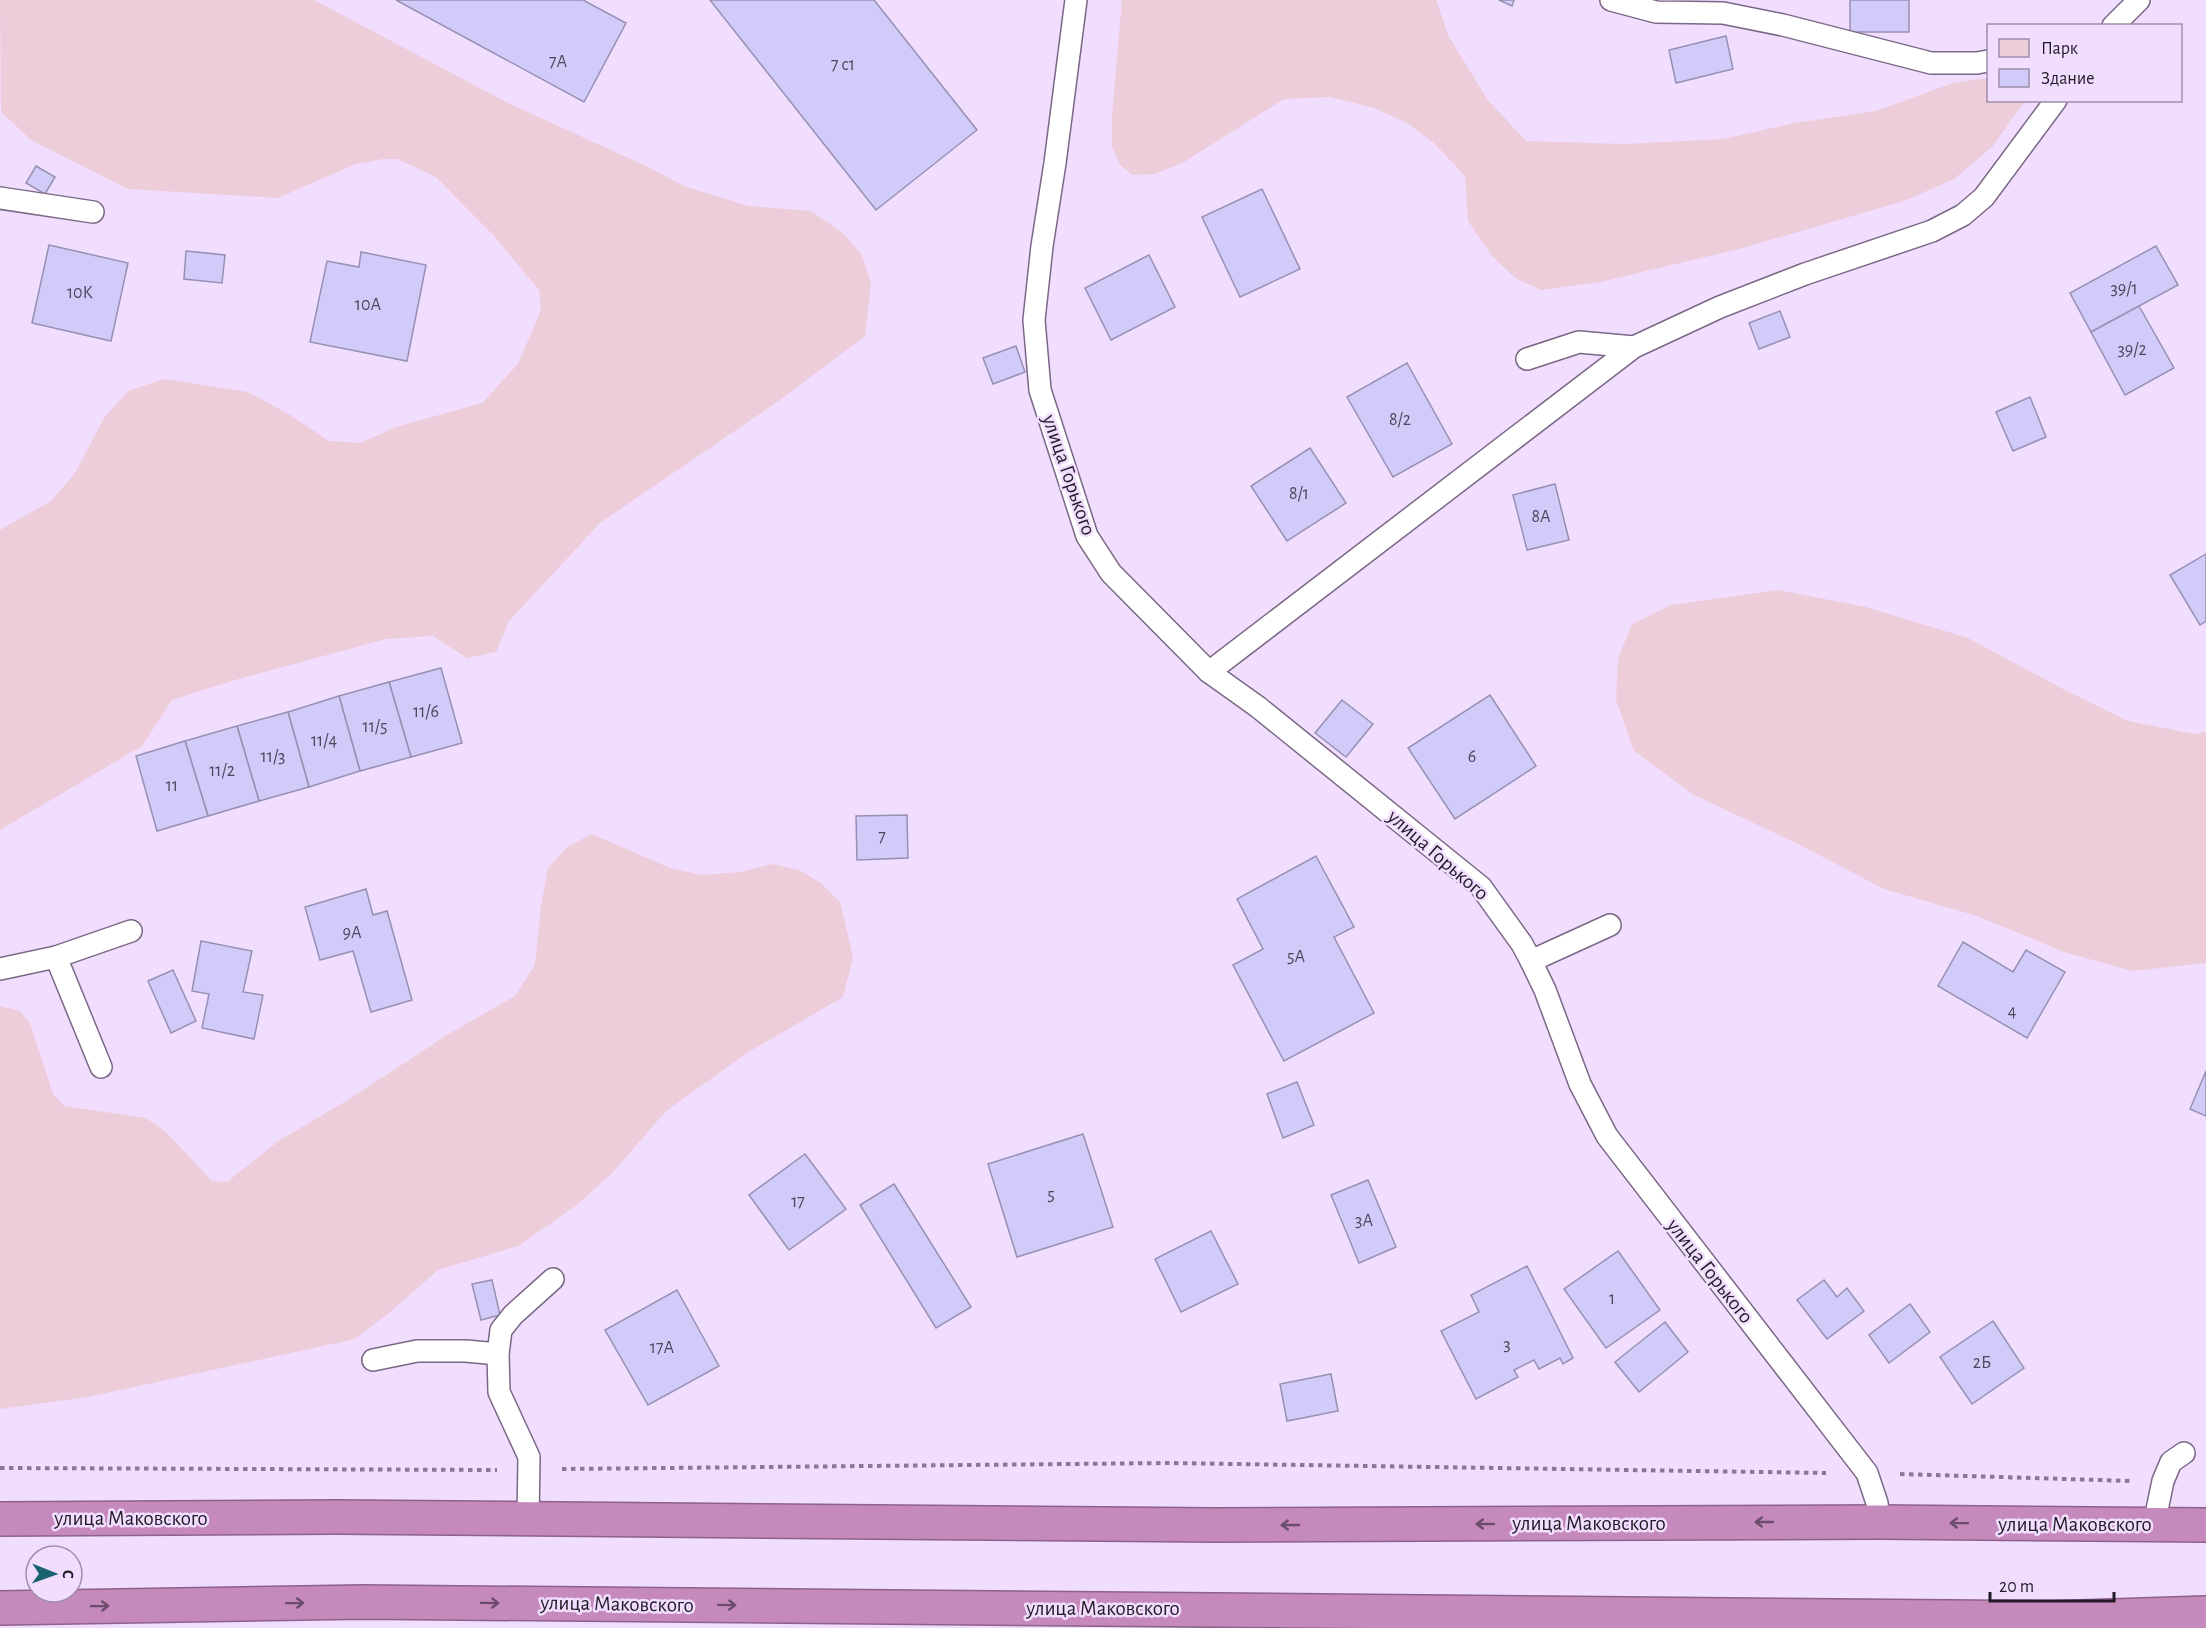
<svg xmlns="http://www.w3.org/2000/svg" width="2206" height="1628" viewBox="0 0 2206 1628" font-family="'Alegreya Sans',sans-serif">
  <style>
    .green { fill: #eecdda }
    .building { fill: #d1cbfa; stroke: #9691b3; stroke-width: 1.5 }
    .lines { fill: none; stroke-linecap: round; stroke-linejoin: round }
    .lane-casing { stroke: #7a6885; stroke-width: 24 }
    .highway-casing { stroke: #8c6288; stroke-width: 36 }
    .path { stroke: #877a90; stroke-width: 4; stroke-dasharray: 4.5 4.5; stroke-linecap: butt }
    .lane { stroke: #fff; stroke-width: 21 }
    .highway { stroke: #c589bc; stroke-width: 33 }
    .oneway { stroke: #6b4c6a }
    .labels { text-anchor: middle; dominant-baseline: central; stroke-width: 5; stroke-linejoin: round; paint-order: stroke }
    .number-label { font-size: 18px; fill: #4e475c }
    .street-label { font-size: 21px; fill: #221b27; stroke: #f1ddfe }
  </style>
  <rect width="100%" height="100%" fill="#f1ddfe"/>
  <g class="green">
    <polygon points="0,0 314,0 508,103 646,166 684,186 748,206 811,211 844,234 861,254 871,282 865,336 780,400 600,523 509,621 496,652 467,658 433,636 386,639 235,680 172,700 142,746 0,830 0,530 51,501 75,473 104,418 128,391 164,379 248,392 290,415 329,441 360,443 396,427 482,403 518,364 541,310 539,290 493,235 436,177 397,159 383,159 356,164 278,198 128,189 31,140 1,112"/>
    <polygon points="1122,0 1436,0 1448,35 1487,99 1526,141 1624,144 1723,139 1795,123 1876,111 1953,83 1988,78 1988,100 2025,101 1992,147 1954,179 1904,201 1739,249 1600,282 1541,290 1515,278 1492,256 1468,221 1465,176 1434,143 1407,123 1374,108 1330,97 1284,99 1184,162 1155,174 1132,175 1120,165 1112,146 1112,116"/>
    <polygon points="1778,590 1866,607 1968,638 2063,689 2128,721 2194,734 2206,732 2206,963 2132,971 2064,952 1977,916 1884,889 1798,844 1694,795 1634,751 1616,700 1618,659 1632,624 1671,605"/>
    <polygon points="592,834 670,868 702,875 740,872 772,864 799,870 821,883 840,902 853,957 843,997 747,1053 666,1111 613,1172 577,1205 518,1246 438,1270 390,1312 355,1339 88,1397 0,1409 0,1006 20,1011 30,1023 53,1094 64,1106 146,1118 166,1132 212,1181 227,1182 280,1140 348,1100 447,1035 515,996 535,965 541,905 548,868 567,847"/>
  </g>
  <g class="building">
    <polygon points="396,0 583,0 626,23 584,102"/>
    <polygon points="710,0 874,0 977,130 876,210"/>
    <polygon points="1499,0 1514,0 1512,6"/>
    <rect x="1850" y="0" width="59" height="32"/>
    <polygon points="1726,36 1733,69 1676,83 1669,50"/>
    <polygon points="36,166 55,177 45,194 26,183"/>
    <polygon points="1262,189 1300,269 1240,297 1202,217"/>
    <polygon points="49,245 128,263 111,341 32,323"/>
    <polygon points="2156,246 2178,285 2091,332 2070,293"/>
    <polygon points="186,251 225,255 222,283 184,279"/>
    <polygon points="361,252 426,265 407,361 310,342 327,261 359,267"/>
    <polygon points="1149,255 1175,307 1111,340 1085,288"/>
    <polygon points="2139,306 2174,368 2125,395 2091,332"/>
    <polygon points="1780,311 1790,337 1759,349 1749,323"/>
    <polygon points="1016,346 1025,372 993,384 983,358"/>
    <polygon points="1407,363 1452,444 1393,477 1347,397"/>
    <polygon points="2030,397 2046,437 2013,451 1996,412"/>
    <polygon points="1310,448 1346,503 1287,541 1251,486"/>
    <polygon points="1555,484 1569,540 1527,550 1513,495"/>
    <polygon points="2206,554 2206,621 2200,625 2170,575"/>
    <polygon points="441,668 462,743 411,757 389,682"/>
    <polygon points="389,682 411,757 360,771 339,696"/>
    <polygon points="1490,695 1536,766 1455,819 1408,748"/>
    <polygon points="339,696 360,771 309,787 288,712"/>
    <polygon points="1342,700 1373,724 1346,757 1315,733"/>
    <polygon points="288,712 309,787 259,801 237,726"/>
    <polygon points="237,726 259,801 208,816 185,741"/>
    <polygon points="185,741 208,816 157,831 136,756"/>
    <polygon points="907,815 908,858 857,860 856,816"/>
    <polygon points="1316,856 1354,927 1334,937 1374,1013 1284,1061 1233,965 1263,949 1237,899"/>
    <polygon points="366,889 373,915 387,911 412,1000 371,1012 353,951 320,960 305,907"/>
    <polygon points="201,941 252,951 243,992 263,995 254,1039 202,1028 209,994 192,991"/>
    <polygon points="1963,942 2013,972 2026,950 2065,972 2027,1038 1938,986"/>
    <polygon points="173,970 196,1021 171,1033 148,981"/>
    <polygon points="2206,1071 2206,1116 2190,1109"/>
    <polygon points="1297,1082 1314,1125 1283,1138 1267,1094"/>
    <polygon points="1083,1134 1113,1227 1017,1257 988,1164"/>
    <polygon points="805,1154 846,1209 789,1250 749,1195"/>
    <polygon points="1368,1180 1396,1247 1359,1263 1331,1195"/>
    <polygon points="894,1184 971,1307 936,1328 860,1205"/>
    <polygon points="1211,1231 1238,1284 1181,1312 1155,1259"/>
    <polygon points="1618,1251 1660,1310 1606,1348 1564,1289"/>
    <polygon points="1527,1266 1573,1358 1563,1364 1560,1358 1539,1369 1534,1360 1514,1370 1518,1377 1476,1399 1441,1331 1479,1312 1471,1295"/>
    <polygon points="492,1280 500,1315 481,1320 472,1284"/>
    <polygon points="1824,1280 1837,1297 1847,1288 1864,1311 1827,1339 1797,1300"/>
    <polygon points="677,1290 719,1366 648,1405 605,1330"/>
    <polygon points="1910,1304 1930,1332 1889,1363 1869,1335"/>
    <polygon points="1993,1321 2024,1368 1972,1404 1940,1357"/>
    <polygon points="1665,1322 1688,1352 1639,1392 1615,1362"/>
    <polygon points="1331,1374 1338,1411 1287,1421 1280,1384"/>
  </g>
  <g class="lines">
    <g class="lane-casing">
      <g id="lane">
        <polyline points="1076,0 1055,163 1042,246 1034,320 1040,390 1087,536 1111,573 1209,672 1258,707 1481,887 1522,944 1531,961 1545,990 1580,1084 1607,1136 1867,1473 1877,1503 1879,1522"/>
        <polyline points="1611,0 1656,12 1723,13 1783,25 1931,63 1977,63 1988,61"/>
        <polyline points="2113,26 2139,0"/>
        <polyline points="0,198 93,212"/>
        <polyline points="1527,359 1579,342 1634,347"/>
        <polyline points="1209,672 1634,347 1720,307 1805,274 1932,231 1963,215 1984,197 2056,100"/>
        <polyline points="56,957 101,1067"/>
        <polyline points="1531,961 1610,925"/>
        <polyline points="0,969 56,957 131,931"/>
        <polyline points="373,1360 417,1351 466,1351 498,1354"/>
        <polyline points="528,1519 529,1457 499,1392 498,1354 501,1330 513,1315 553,1279"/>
        <polyline points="2154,1524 2163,1481 2171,1462 2184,1453"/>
      </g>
    </g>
    <g class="highway-casing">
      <g id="highway">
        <polyline points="0,1519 336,1517 1215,1525 1879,1522 2206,1525"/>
        <polyline points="0,1608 364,1602 2050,1618 2206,1613"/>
      </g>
    </g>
    <g class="path">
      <polyline points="0,1468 497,1470"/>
      <polyline points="562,1469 1170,1463 1826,1473"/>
      <polyline points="1900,1474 2132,1481"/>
    </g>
    <use href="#lane" class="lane"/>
    <use href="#highway" class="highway"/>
  </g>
  <defs><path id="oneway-shaft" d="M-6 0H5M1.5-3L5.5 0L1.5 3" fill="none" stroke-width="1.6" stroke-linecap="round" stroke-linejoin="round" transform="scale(1.5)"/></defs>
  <g class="oneway">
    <use href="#oneway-shaft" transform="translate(1764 1522) rotate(180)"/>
    <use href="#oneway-shaft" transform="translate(1959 1523) rotate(-179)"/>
    <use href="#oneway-shaft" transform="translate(1485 1524) rotate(180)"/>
    <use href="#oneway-shaft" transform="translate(1290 1525) rotate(180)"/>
    <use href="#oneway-shaft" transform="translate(295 1603) rotate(-1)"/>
    <use href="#oneway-shaft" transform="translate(490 1603) rotate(1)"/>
    <use href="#oneway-shaft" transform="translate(727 1605) rotate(1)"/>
    <use href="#oneway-shaft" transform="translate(100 1606) rotate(-1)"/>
  </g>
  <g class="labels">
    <g class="number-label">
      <text x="558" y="62">7А</text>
      <text x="843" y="65">7 с1</text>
      <text x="2124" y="289">39/1</text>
      <text x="80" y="293">10К</text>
      <text x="368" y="305">10А</text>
      <text x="2132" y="350">39/2</text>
      <text x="1400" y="420">8/2</text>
      <text x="1299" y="494">8/1</text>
      <text x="1541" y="517">8А</text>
      <text x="426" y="712">11/6</text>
      <text x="375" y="727">11/5</text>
      <text x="324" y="741">11/4</text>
      <text x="273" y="757">11/3</text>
      <text x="1472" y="757">6</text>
      <text x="222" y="771">11/2</text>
      <text x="172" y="786">11</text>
      <text x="882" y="837">7</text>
      <text x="352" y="933">9А</text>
      <text x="1296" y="957">5А</text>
      <text x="2012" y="1012">4</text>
      <text x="1051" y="1195">5</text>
      <text x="798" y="1202">17</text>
      <text x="1364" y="1221">3А</text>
      <text x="1612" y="1299">1</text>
      <text x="1507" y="1345">3</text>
      <text x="662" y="1348">17А</text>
      <text x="1982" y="1363">2Б</text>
    </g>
    <g class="street-label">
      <text transform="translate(1069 475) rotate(71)">улица Горького</text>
      <text transform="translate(1438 855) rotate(41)">улица Горького</text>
      <text transform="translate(1710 1271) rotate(52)">улица Горького</text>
      <text x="131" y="1518">улица Маковского</text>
      <text x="1589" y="1523">улица Маковского</text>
      <text x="2075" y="1524">улица Маковского</text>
      <text transform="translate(617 1604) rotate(1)">улица Маковского</text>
      <text x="1103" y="1608">улица Маковского</text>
    </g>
  </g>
  <rect x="1987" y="24" width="195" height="78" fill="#f1ddfe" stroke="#9e8fa8" stroke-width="1.5"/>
  <rect x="1999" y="39" width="30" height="18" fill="#eecdda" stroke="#9e8fa8" stroke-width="1.5"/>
  <text x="2041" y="54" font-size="18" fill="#221b27">Парк</text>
  <rect x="1999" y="69" width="30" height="18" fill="#d1cbfa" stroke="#9e8fa8" stroke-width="1.5"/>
  <text x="2041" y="84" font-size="18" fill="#221b27">Здание</text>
  <g transform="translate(54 1574) rotate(91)"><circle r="28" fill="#f1ddfe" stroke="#9e8fa8" stroke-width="1.5"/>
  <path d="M0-4.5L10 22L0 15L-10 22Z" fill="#17636f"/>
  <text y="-9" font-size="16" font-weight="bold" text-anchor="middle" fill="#221b27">С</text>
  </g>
  <path d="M1990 1592v9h124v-9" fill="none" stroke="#221b27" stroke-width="3"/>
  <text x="1999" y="1592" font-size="18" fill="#221b27" stroke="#f1ddfe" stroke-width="4.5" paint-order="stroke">20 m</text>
</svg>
